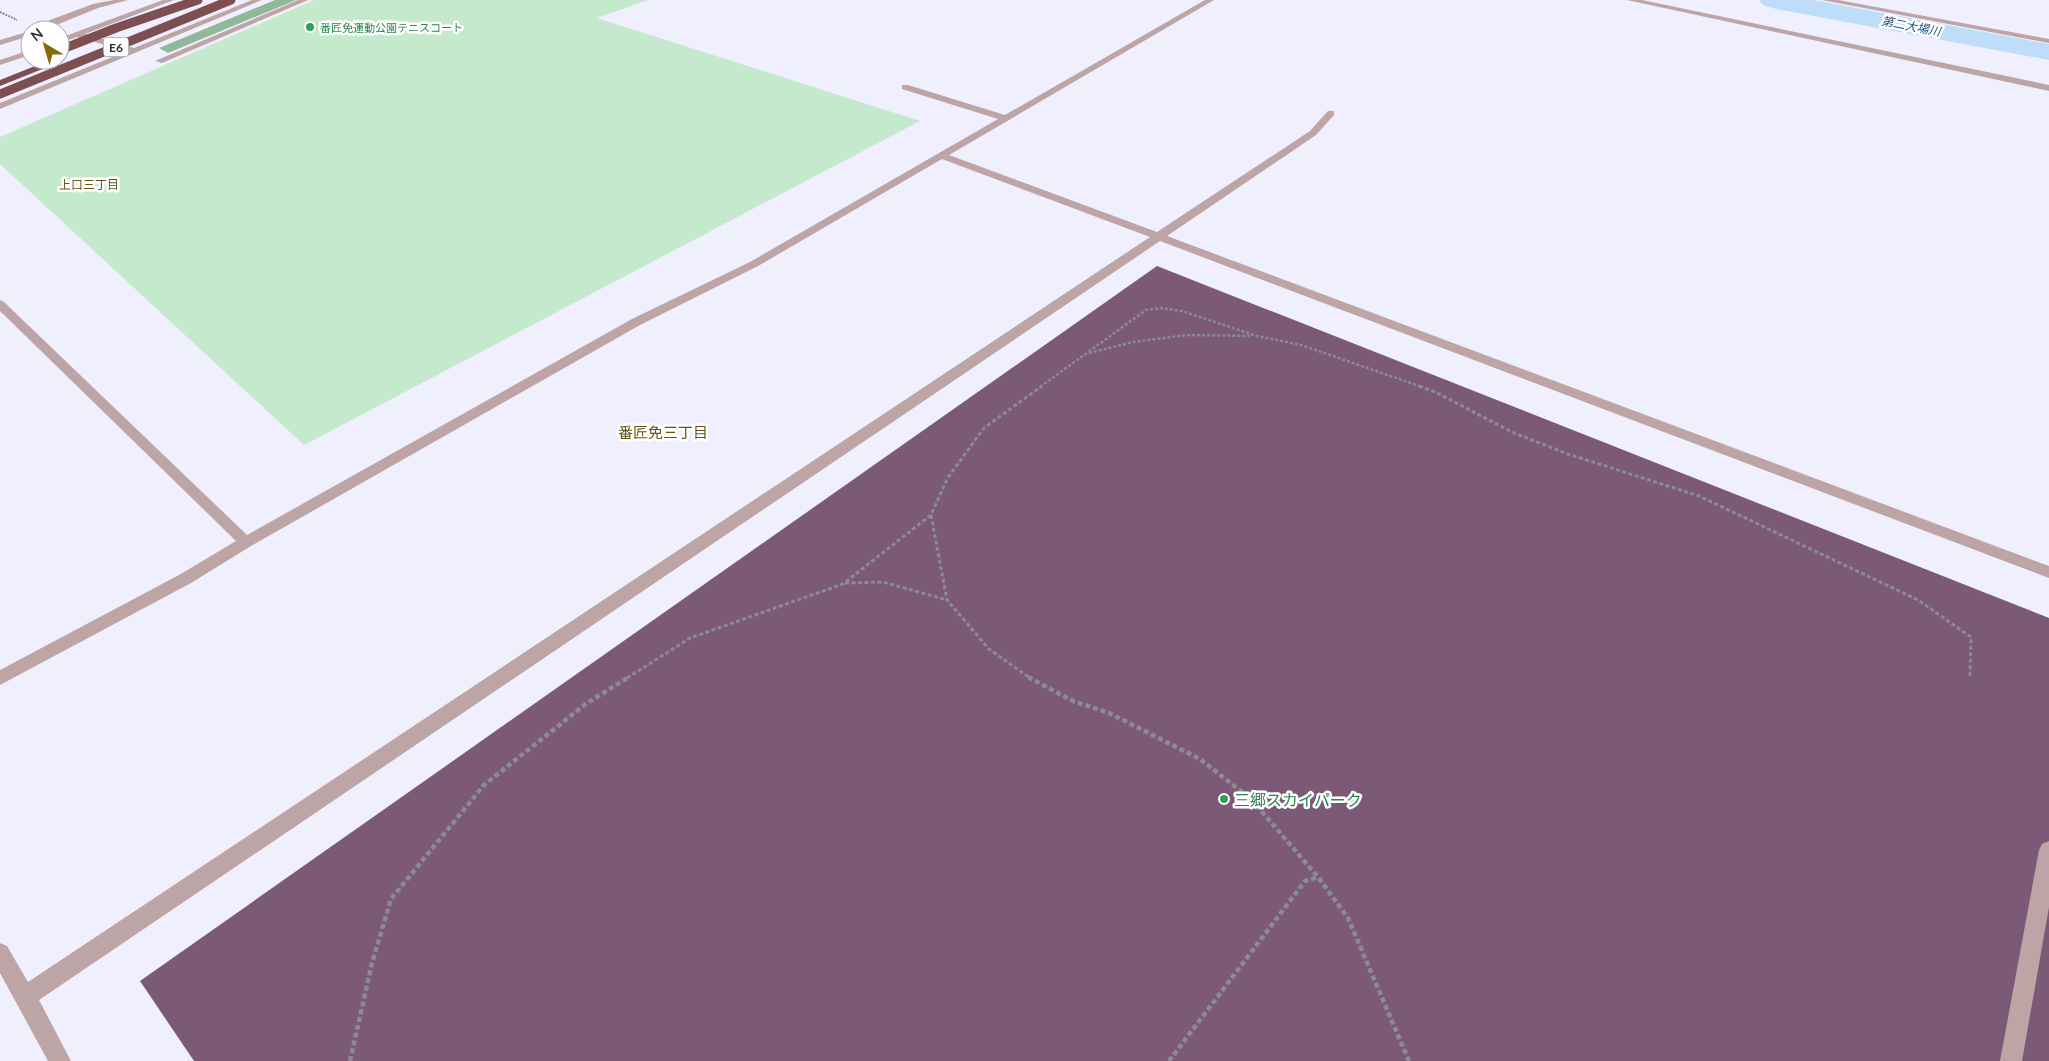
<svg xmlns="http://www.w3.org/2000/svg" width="2049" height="1061" viewBox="0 0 2049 1061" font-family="Lato,'Noto Sans JP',sans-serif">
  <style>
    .green { fill: #c4e9cc }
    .forest { fill: #90b99a }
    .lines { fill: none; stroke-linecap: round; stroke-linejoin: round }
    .river { fill: #beddf9; fill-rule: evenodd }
    .building { fill: #7c5977 }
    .path-far3 { stroke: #8b8a95; stroke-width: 2; stroke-dasharray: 2 1; stroke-linecap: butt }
    .path-far2 { stroke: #8b8a95; stroke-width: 2.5; stroke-dasharray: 3 2; stroke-linecap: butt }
    .path-far1 { stroke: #8b8a95; stroke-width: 3; stroke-dasharray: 4 2.5; stroke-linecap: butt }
    .path { stroke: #8b8a95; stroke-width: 4.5; stroke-dasharray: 5 3; stroke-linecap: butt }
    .lane { fill: #bda5a6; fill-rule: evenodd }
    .street { fill: #bda5a6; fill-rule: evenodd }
    .highway { fill: #7d4f53; fill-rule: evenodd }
    .highway-bridge { stroke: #7d4f53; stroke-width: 9 }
    .leisure-dot { fill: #2e9e5b; stroke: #fff; stroke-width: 2 }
    .labels { text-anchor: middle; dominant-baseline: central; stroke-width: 5; stroke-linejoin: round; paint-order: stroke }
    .far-leisure-label { font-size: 11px; fill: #27864d; stroke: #fff; text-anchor: start }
    .far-water-label { font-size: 12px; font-style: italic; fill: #1b5580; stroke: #fff }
    .shield { fill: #fff; stroke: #6d6c72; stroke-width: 1 }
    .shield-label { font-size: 12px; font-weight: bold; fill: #2f2d36 }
    .far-neighbourhood-label { font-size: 12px; fill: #675318; stroke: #fff }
    .neighbourhood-label { font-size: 15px; fill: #675318; stroke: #fff }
    .near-leisure-label { font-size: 16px; fill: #27864d; stroke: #fff; text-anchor: start }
  </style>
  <rect width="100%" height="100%" fill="#f0effd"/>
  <polygon class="green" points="314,0 648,0 597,18 920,121 304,445 0,164 0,137"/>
  <polygon class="forest" points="275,0 296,0 168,53 159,48"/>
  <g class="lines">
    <polygon class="river" points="1759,0 1813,0 2049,44 2049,60 1772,8 1763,5"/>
  </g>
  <polygon class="building" points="1157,266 2049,618 2049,1061 194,1061 140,981"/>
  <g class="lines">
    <polyline class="path-far3" points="0,12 17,20"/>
    <g class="path-far2">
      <polyline points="1089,353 1133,342 1187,335 1252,336"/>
      <polyline points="1040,387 1146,310 1161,308 1182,311 1257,336 1301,345 1422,387"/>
    </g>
    <g class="path-far1">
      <polyline points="1419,386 1435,392 1514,433 1568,454 1699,496 1918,600 1971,637 1970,676"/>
      <polyline points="931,515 947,600 989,649 1030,678"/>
      <polyline points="845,583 883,582 947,600"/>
      <polyline points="627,678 690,638 843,584 931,515 947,479 984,428 1042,386"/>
    </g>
    <g class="path">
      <polyline points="1028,677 1073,701 1109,713 1200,759 1251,799 1318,877 1348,918 1409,1061"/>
      <polyline points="350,1061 372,963 391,899 484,785 587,703 629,677"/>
      <polyline points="1169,1061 1305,881 1318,877"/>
    </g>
    <g class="lane">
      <polygon points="114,0 128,0 98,8 44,30 33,30 50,20 93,4"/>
      <polygon points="298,0 308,0 162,63 155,61"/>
      <polygon points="1205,0 1214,0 949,155 1157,232 1310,131 1328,111 1334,111 1334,115 1316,135 1167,236 2049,566 2049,578 1160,241 39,1000 71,1061 48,1061 0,973 0,943 7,946 28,982 1150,237 942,159 758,266 640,325 251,546 191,583 0,685 0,670 179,575 236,541 0,311 0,300 4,302 247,535 632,319 750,262 998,119 902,89 902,85 908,85 1005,115"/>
      <polygon points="1627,0 1642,0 2049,85 2049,91"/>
      <polygon points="30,31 30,36 0,45 0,40"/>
      <polygon points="2049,841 2049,907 2022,1061 2000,1061 2039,850 2042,844"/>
    </g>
    <g class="street">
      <polygon points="163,0 174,0 85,34 134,48 252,0 262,0 0,109 0,103 127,51 77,37 60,43 60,38"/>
      <polygon points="1822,0 1838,0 2049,39 2049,43"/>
      <polygon points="30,50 30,55 0,65 0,60"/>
    </g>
    <polygon class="highway" points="60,58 61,60 60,62 0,86 0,80 50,60 60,60"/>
    <g class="highway-bridge">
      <polyline points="60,50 116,28 198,0"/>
      <polyline points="0,94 231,0"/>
    </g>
  </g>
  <g class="leisure-dot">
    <circle cx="310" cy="27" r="5"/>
    <circle cx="1224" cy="799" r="5"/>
  </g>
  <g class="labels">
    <g class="far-leisure-label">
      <text x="320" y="27">番匠免運動公園テニスコート</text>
    </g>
    <g class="far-water-label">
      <text transform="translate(1911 26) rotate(11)">第二大場川</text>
    </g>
    <rect class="shield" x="103.5" y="37.5" width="25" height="19" rx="4"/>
    <g class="shield-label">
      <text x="116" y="47">E6</text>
    </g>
    <g class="far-neighbourhood-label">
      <text x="89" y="184">上口三丁目</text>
    </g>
    <g class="neighbourhood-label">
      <text x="663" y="432">番匠免三丁目</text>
    </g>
    <g class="near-leisure-label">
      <text x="1234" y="799">三郷スカイパーク</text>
    </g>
  </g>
  <g transform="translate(45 45) rotate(322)"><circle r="24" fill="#ffffff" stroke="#acabaf"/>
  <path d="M0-4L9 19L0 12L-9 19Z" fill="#876a06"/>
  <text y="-8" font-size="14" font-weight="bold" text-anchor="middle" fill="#2f2d36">N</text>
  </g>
</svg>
